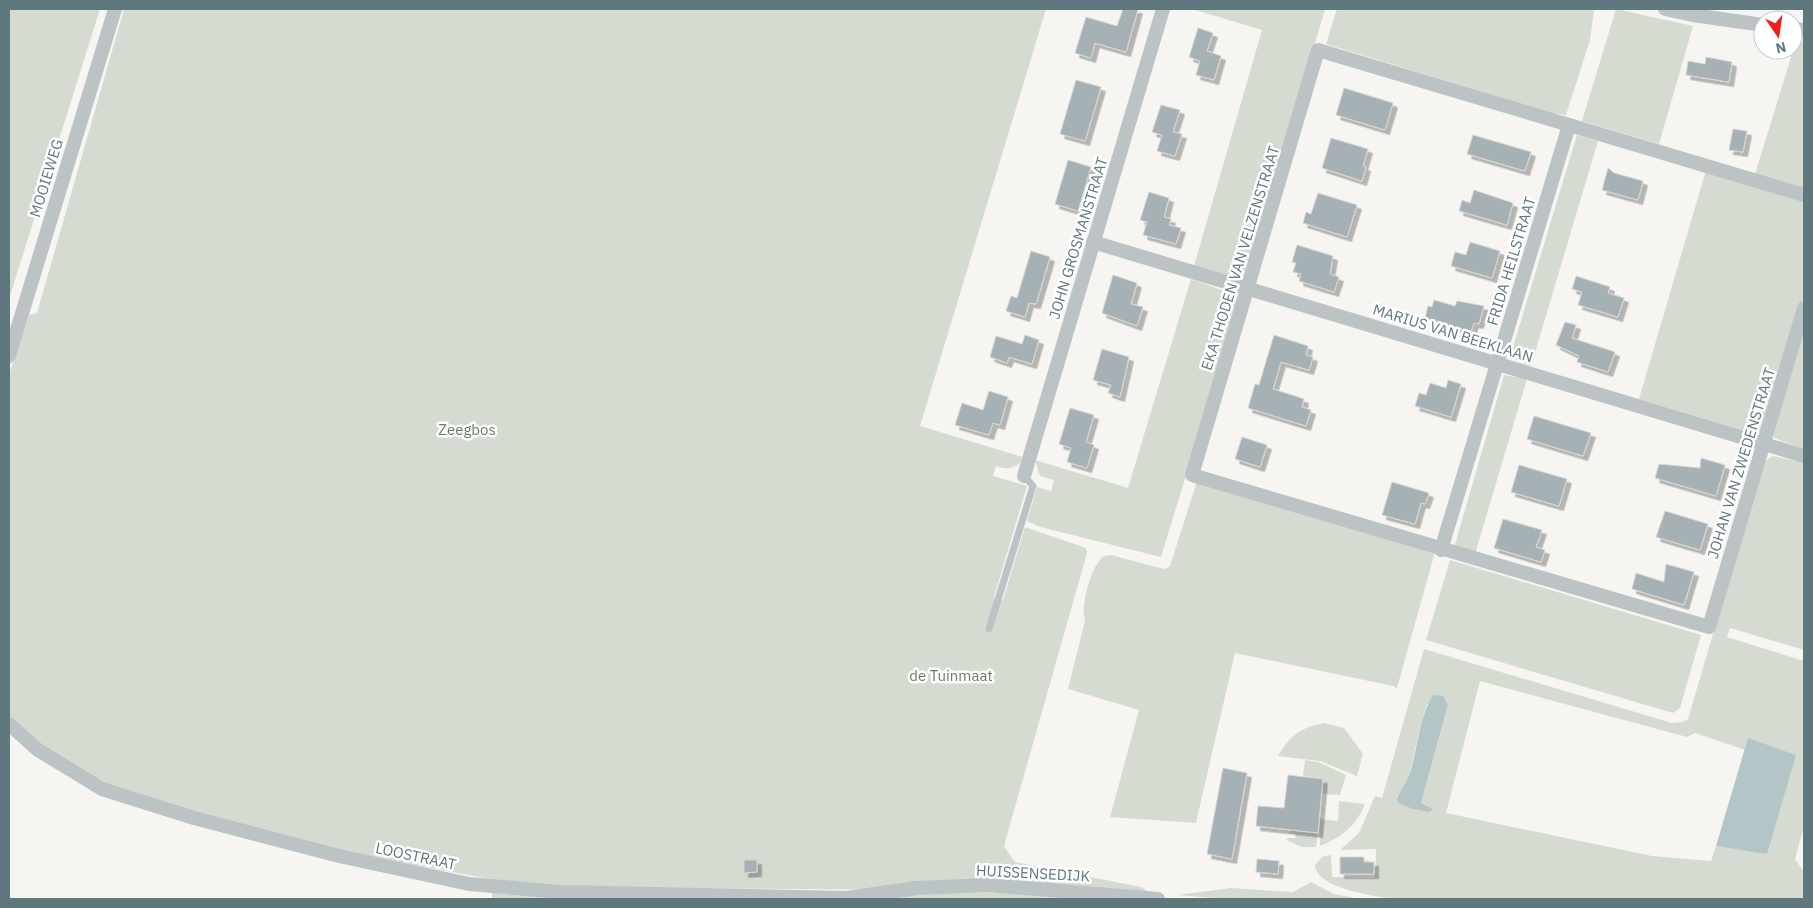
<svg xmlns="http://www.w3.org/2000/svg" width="1813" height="908" viewBox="0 0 1813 908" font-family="'IBM Plex Sans',sans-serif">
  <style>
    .green { fill: #d6dbd1; fill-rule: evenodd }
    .water { fill: #b3c5c6 }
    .building { fill: #a5b1b4; stroke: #d7d6d4; filter: url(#shadow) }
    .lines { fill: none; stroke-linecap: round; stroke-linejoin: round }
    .lane { stroke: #bcc3c5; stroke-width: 7 }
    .street { stroke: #bcc3c5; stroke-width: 14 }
    .labels { text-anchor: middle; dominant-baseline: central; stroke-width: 5; stroke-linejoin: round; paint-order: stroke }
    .street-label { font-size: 15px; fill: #5f787e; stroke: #fff }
    .park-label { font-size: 15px; fill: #6d7b62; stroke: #fff }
  </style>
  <defs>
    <filter id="shadow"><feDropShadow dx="4.5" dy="4.5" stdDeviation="0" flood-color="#0004"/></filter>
  </defs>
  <rect width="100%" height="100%" fill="#f6f5f2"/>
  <g class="green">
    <polygon points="9,9 100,9 9,299"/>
    <path d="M124,9H1046L920,426L1023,457C1018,469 1007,470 996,466L993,476L1027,486L994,597L1003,600L1025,527L1086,548L1087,553L1004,846L1015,862L1141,887L1149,892L688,888L575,886L490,879L354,854L188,814L82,775L9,719V374L29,316H27L37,313Z"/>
    <path d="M1192,9H1325L1247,274C1233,283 1209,271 1194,266L1262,30Z"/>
    <polygon points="1337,9 1594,9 1590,40 1566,115 1552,113 1326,44"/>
    <polygon points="1616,9 1693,26 1659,144 1582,121"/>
    <polygon points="1796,41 1804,42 1804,189 1755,174"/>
    <polygon points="1577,135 1598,141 1531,366 1510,357"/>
    <polygon points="1706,170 1804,199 1804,295 1765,426 1762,431 1756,434 1639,399"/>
    <polygon points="1191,279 1238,296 1239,303 1161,557 1040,527 1027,521 1037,487 1051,491 1054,480 1040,476 1035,460 1128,488"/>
    <polygon points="1804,333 1804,449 1774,438 1773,434"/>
    <polygon points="1504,375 1527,379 1475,554 1454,548"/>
    <path d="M1773,456L1804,463V650L1730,628L1727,637L1804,661V826L1795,859L1804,872V899H1392C1373,895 1317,889 1315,865L1322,857L1331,855L1332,877L1375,878L1376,849L1340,850L1359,833L1375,796L1382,798L1424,649L1672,723L1683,722L1688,719L1760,474L1764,462ZM1480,681L1687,737L1695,733L1745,750L1746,742L1767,853L1716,846L1711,861L1652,856L1446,813ZM1427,704L1448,705L1421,803L1432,809L1397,798L1410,773L1419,731Z"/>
    <path d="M1197,481L1435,552L1397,688L1393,686L1235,653L1196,823L1110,817L1139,710L1068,689L1085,621C1080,606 1091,565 1104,556L1111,555L1164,569L1170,566Z"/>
    <polygon points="1450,560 1701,635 1680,708 1673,713 1426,640"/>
    <path d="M1324,723L1344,728L1363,754L1357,776L1320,761L1278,756C1290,736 1301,727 1324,723Z"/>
    <polygon points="1305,760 1318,762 1346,775 1340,795 1321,794 1323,779 1303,776"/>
    <path d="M1339,801L1365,804C1357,825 1341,838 1320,846L1319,819L1338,821Z"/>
    <polygon points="1290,830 1318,833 1316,847 1302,847 1286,840 1288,838 1296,838 1295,834 1289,833"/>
    <polygon points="1311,882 1334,894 1361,899 1223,899 1177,895 1231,888 1293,892"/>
    <polygon points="941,891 1041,894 1108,899 873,899"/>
    <polygon points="492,893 698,899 492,899"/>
  </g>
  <g class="water">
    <path d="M1433,695L1443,696L1448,705L1421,803L1433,809L1429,812L1413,809L1398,803L1397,799C1401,789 1408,779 1411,770C1418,745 1419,718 1433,695Z"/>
    <polygon points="1748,738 1796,755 1767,854 1716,846"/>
  </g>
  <g class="building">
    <polygon points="1123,9 1138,9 1126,52 1095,43 1091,58 1075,53 1086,17 1117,26"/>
    <polygon points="1198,28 1213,33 1207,51 1221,56 1214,80 1196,75 1200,61 1189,57"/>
    <polygon points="1706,57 1732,62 1729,82 1686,75 1688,61 1705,64"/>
    <polygon points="1076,80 1101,87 1085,141 1060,134"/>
    <polygon points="1344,88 1393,103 1385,130 1336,115"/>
    <polygon points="1161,105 1180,110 1173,132 1182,134 1175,156 1157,151 1162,135 1152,132"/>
    <polygon points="1733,129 1747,131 1743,152 1729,150"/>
    <polygon points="1473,135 1531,152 1525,171 1467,154"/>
    <polygon points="1331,138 1368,149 1363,166 1366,167 1362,181 1322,168"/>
    <polygon points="1068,160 1091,167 1078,211 1055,204"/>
    <polygon points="1608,168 1614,173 1643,181 1638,200 1602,190"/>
    <polygon points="1474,190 1513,203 1507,225 1459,211 1462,200 1470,203"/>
    <polygon points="1149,192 1169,198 1164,217 1171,219 1169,225 1181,228 1176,244 1143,235 1147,222 1140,220"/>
    <polygon points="1318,193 1357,205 1347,237 1303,223 1306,212 1311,214"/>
    <polygon points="1470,242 1500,251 1492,278 1451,266 1455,252 1466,255"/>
    <polygon points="1297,245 1333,256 1330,274 1339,277 1334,292 1299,281 1301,274 1293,272 1296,263 1292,262"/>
    <polygon points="1031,251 1050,257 1036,304 1029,303 1025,317 1006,311 1011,296 1017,298"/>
    <polygon points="1113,275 1137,283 1131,304 1143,307 1137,326 1102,313"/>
    <polygon points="1576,276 1610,287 1608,293 1624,298 1618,317 1578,305 1582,292 1572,289"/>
    <polygon points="1434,300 1455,306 1457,301 1484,306 1479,324 1474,323 1471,332 1425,318 1428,306 1432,307"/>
    <polygon points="1565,322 1576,325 1572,338 1615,352 1608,372 1577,362 1579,356 1556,345"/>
    <polygon points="1025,335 1039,340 1032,364 1009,357 1007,363 990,357 996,336 1022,344"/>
    <polygon points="1274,335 1308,346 1306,355 1313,357 1309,370 1281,362 1273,389 1304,399 1302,407 1311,410 1306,426 1248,408 1255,384 1259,385"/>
    <polygon points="1102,349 1129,357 1120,397 1108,393 1111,385 1093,380"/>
    <polygon points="1448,380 1461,384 1451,417 1415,406 1419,393 1426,395 1430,383 1446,388"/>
    <polygon points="989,391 1008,397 1000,425 993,423 989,435 955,425 962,403 983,410"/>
    <polygon points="1070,408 1094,415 1086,442 1094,445 1087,468 1067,462 1071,448 1059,444"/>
    <polygon points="1534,416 1591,433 1583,456 1527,439"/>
    <polygon points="1242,437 1267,445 1260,467 1235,459"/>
    <polygon points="1701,458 1725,465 1716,496 1655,478 1659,464 1700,468"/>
    <polygon points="1519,465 1567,479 1559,506 1511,492"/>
    <polygon points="1392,482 1429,493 1425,504 1421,503 1415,524 1382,515"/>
    <polygon points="1665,511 1708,524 1700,550 1656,537"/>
    <polygon points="1503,519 1542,530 1536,547 1545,550 1541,562 1494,548"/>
    <polygon points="1666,564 1694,572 1684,605 1632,589 1636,573 1664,582"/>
    <polygon points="1223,768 1247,773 1232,859 1207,854"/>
    <polygon points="1288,775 1323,779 1318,833 1256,826 1258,806 1284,808"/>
    <polygon points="1340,857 1364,857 1364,862 1374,862 1374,874 1340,874"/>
    <polygon points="1257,859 1279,861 1278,874 1256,872"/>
    <polygon points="744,860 757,860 757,872 744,873"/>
  </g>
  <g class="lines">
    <polyline class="lane" points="989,629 1033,486 1024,476"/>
    <g class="street">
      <polyline points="1665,9 1693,15 1763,25"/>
      <polyline points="1793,29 1804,30"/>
      <polyline points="1804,195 1318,50 1192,475 1709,627 1804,308"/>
      <polyline points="1093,242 1804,456"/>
      <polyline points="9,356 115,9"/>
      <polyline points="1024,476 1163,9"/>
      <polyline points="1441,550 1569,125"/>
      <polyline points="9,724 38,750 102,789 194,818 339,856 469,884 562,892 847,898 916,888 988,885 1158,899"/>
    </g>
  </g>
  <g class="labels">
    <g class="street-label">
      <text transform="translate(46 178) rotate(-73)">MOOIEWEG</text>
      <text transform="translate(1078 238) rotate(-73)">JOHN GROSMANSTRAAT</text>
      <text transform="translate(1240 258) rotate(-73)">EKA THODEN VAN VELZENSTRAAT</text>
      <text transform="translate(1511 261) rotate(-73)">FRIDA HEILSTRAAT</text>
      <text transform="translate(1453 333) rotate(17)">MARIUS VAN BEEKLAAN</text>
      <text transform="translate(1741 463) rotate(-73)">JOHAN VAN ZWEDENSTRAAT</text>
      <text transform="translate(416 856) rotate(12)">LOOSTRAAT</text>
      <text transform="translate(1033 873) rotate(3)">HUISSENSEDIJK</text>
    </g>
    <g class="park-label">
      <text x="467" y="429">Zeegbos</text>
      <text x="951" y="675">de Tuinmaat</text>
    </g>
  </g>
  <rect width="1813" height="908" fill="none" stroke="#5f787e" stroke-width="20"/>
  <g transform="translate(1778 35) rotate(167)"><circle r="24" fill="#ffffff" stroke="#bfc9cb"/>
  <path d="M0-4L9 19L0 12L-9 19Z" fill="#eb201c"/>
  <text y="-8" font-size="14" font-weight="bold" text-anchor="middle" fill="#5f787e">N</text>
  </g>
</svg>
